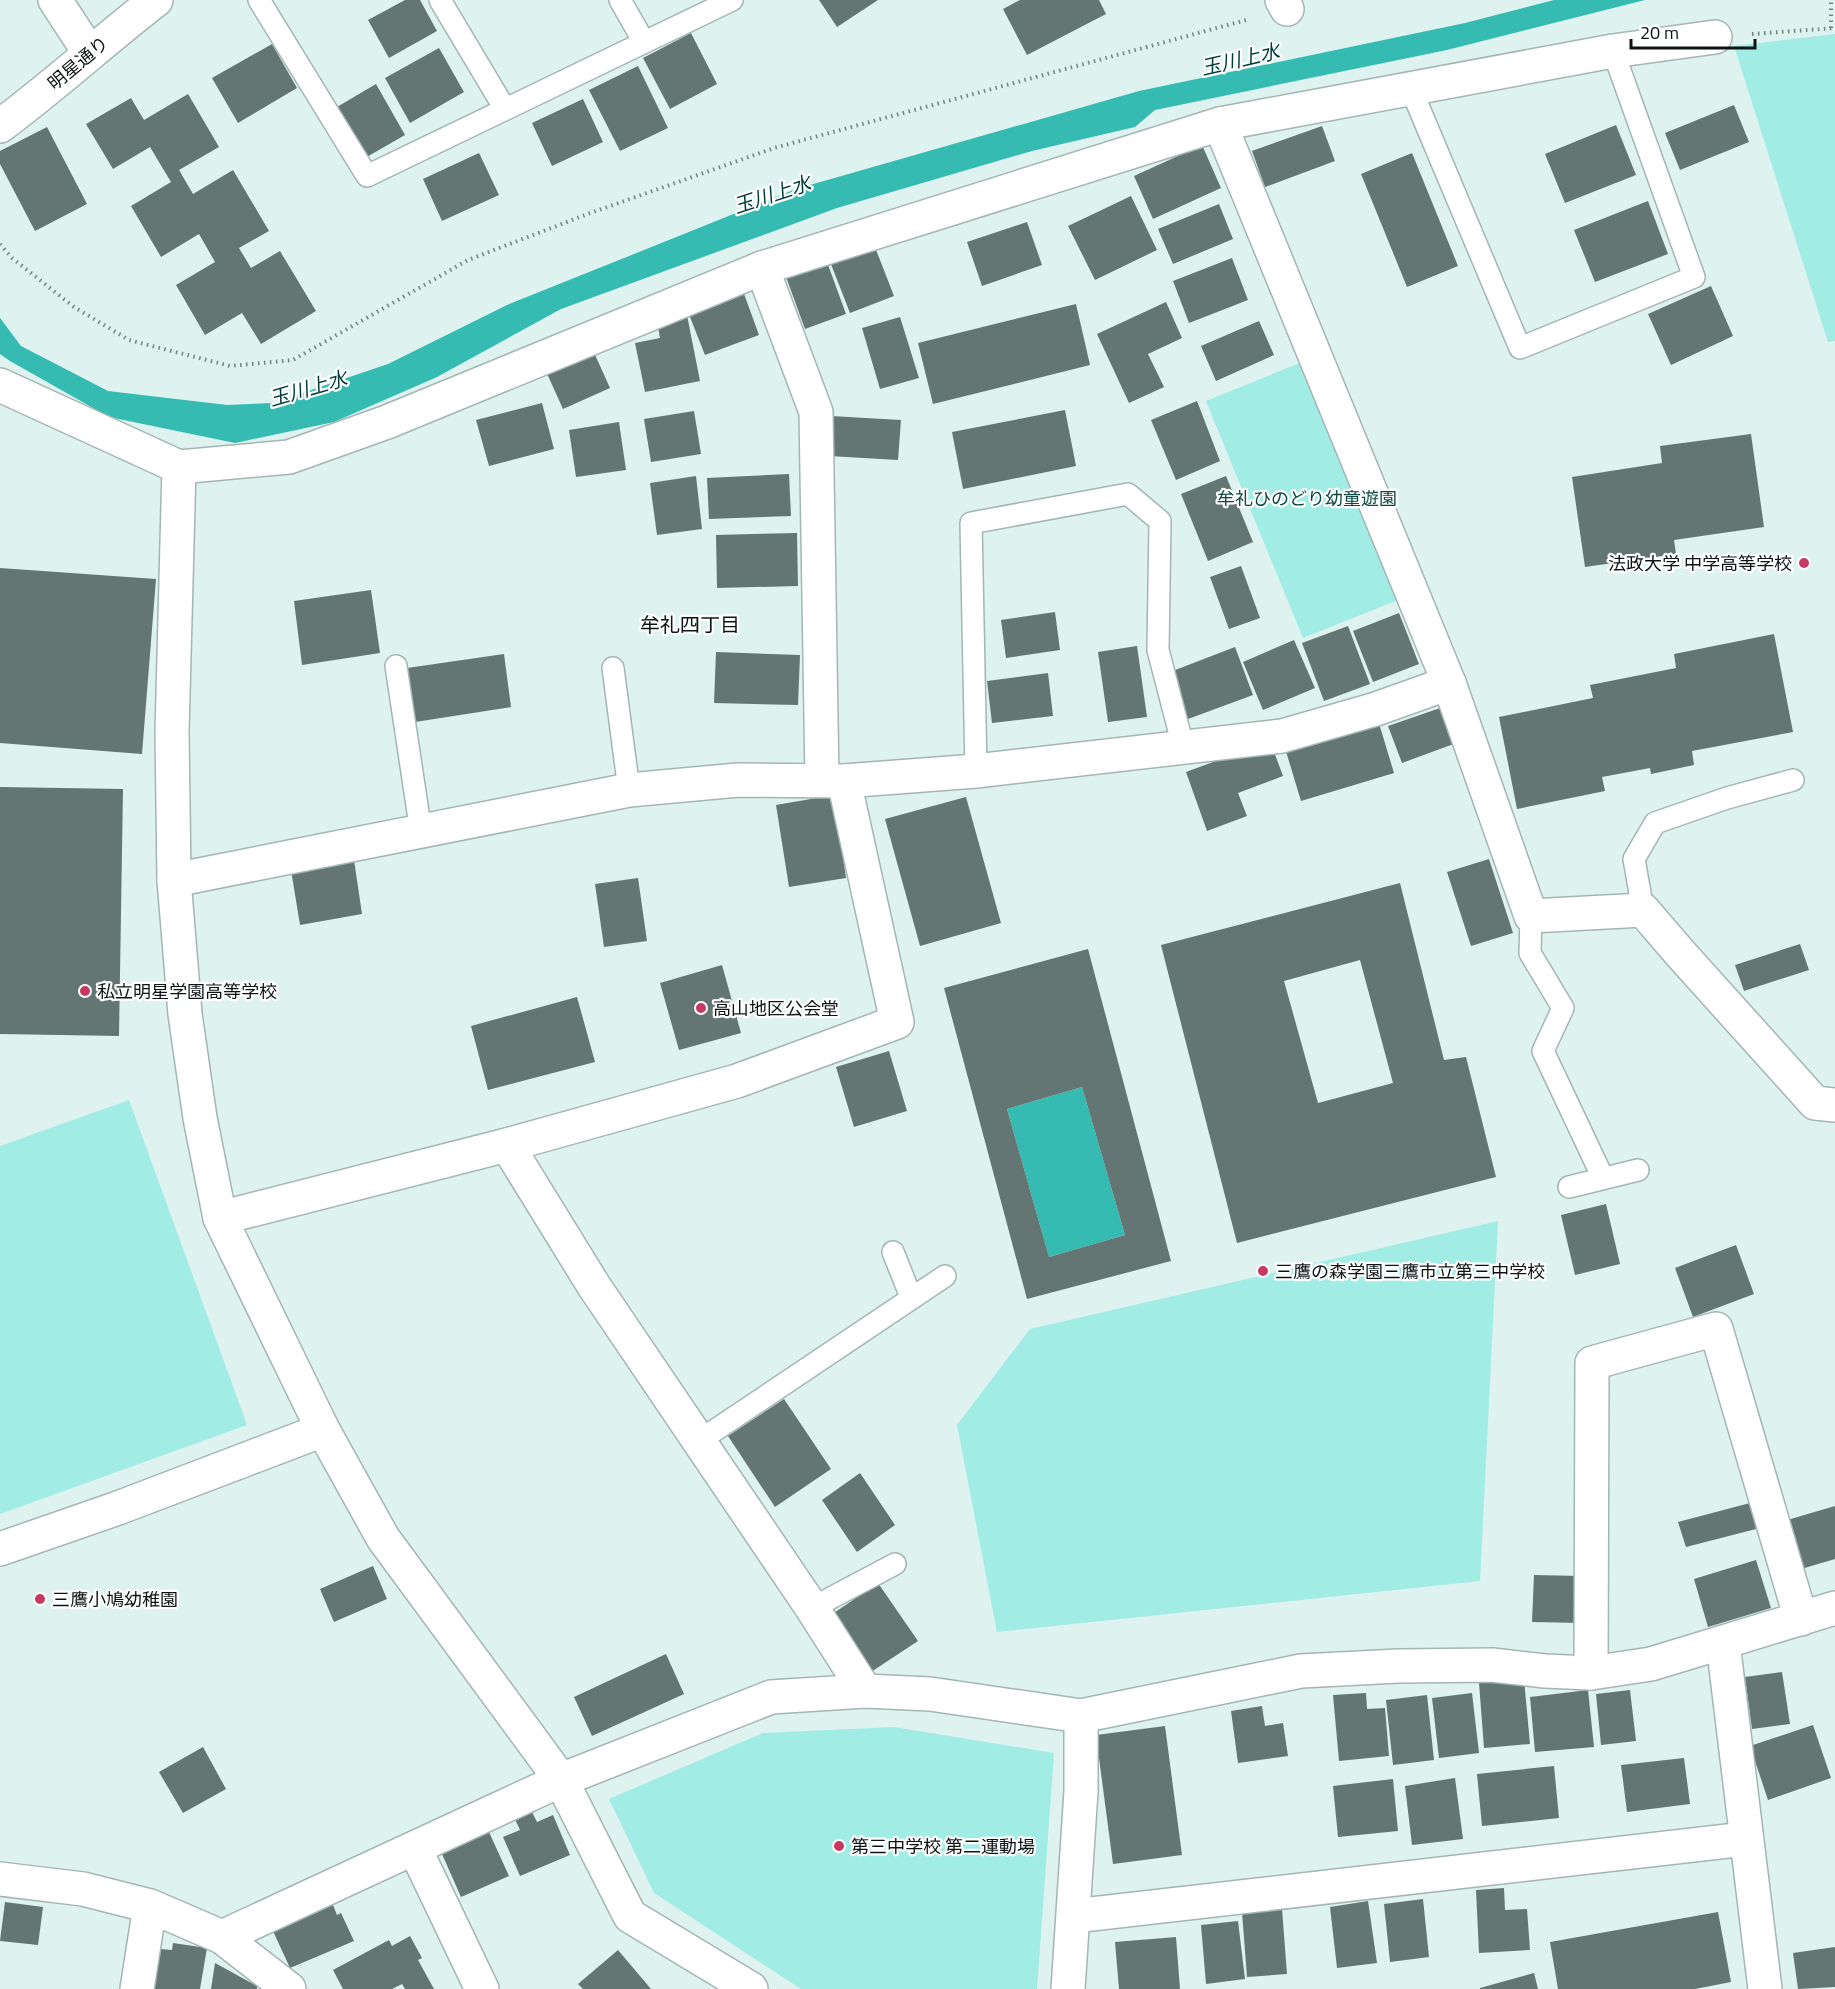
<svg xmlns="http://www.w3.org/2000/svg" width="1835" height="1989" viewBox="0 0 1835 1989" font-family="'Titillium Web','Noto Sans JP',sans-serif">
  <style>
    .green { fill: #a1ece4 }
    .water { fill: #35bbb1 }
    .building { fill: #637673; fill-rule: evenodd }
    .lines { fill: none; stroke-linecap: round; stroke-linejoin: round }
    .service-casing { stroke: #a3b6b4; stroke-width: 24 }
    .minor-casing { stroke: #a3b6b4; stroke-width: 36 }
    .path { stroke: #758381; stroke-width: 4; stroke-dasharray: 1.5 4.5; stroke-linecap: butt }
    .service { stroke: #fff; stroke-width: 21 }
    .minor { stroke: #fff; stroke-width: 33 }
    .poi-dot { fill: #c73963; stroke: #fff; stroke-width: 2 }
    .labels { text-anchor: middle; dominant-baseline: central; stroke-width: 4.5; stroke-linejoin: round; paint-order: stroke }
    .street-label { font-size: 18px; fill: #0c1312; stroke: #fff }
    .park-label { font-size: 18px; fill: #0d4742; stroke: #fff }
    .poi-label { font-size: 18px; fill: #0c1312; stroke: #fff; text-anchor: start }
    .water-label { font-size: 20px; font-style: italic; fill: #003c38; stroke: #fff }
    .neighbourhood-label { font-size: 20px; fill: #0c1312; stroke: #fff }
  </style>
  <rect width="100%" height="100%" fill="#def2f0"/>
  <g class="green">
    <polygon points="1835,34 1835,341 1828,342 1734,46"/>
    <polygon points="1312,358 1408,596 1303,638 1206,401"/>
    <polygon points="129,1100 247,1425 0,1514 0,1146"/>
    <polygon points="1498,1221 1480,1581 997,1632 957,1425 1030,1329"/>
    <polygon points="894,1727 1054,1753 1037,1989 801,1989 654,1893 609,1799 763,1733"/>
  </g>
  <g class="water">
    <polygon points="1554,0 1645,0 1447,50 1155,110 1135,127 1032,151 837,208 561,309 437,377 334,422 235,443 109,417 10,361 0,354 0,318 21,346 108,391 227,405 273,403 388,364 507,305 796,189 1139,91 1465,23"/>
    <polygon points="1082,1087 1125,1235 1049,1257 1007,1109"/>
  </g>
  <g class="building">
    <polygon points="405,0 420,0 437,31 389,58 368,20"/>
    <polygon points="819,0 878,0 837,27"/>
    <polygon points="1020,0 1099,0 1106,14 1027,55 1003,9"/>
    <polygon points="691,33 717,84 670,109 643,58"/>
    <polygon points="272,44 297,88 238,123 212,78"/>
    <polygon points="439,48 464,92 410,123 385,78"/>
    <polygon points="638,66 668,128 620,151 589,90"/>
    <polygon points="376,84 405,135 365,158 337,107"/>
    <polygon points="188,94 219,147 179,170 193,194 233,170 269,231 239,248 251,268 280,251 316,311 261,344 242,313 205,335 176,285 215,262 199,234 161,257 131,206 171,182 150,147 113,169 86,124 131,98 144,120"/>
    <polygon points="583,99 603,142 552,166 532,123"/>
    <polygon points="1734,105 1749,142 1680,170 1665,133"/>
    <polygon points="1616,125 1636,175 1565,203 1545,154"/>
    <polygon points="1322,126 1335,161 1265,187 1252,151"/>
    <polygon points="47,127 87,204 35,231 0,164 0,151"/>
    <polygon points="1202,145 1221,188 1153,219 1134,176"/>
    <polygon points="479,153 499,195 442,221 423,179"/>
    <polygon points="1412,153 1458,266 1407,287 1361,174"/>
    <polygon points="1131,196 1157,250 1095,280 1068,226"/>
    <polygon points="1648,201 1668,254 1595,282 1574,230"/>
    <polygon points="1219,204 1233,239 1173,264 1158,229"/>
    <polygon points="1027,222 1042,265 982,286 967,242"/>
    <polygon points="873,242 894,296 850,313 829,259"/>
    <polygon points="1232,258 1248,300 1189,323 1173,281"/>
    <polygon points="827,262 846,314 805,329 786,277"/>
    <polygon points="1711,286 1733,336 1671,365 1648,314"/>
    <polygon points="743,291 759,335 705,355 688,312"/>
    <polygon points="1166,302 1182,338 1148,354 1164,387 1129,403 1097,334"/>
    <polygon points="1076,304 1090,365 933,404 918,343"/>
    <polygon points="686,310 700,381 645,392 635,343 660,338 656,316"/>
    <polygon points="900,317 919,378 880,389 862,328"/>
    <polygon points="1259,321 1274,355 1216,381 1201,346"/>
    <polygon points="591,346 610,388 563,409 544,367"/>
    <polygon points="1197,401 1220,461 1176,480 1151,420"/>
    <polygon points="542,403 554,449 489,466 476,420"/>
    <polygon points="1065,410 1076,466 963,489 952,432"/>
    <polygon points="694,411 701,454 651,462 644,419"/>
    <polygon points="831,416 901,420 898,460 829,456"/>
    <polygon points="619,422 626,470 576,477 569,430"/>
    <polygon points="1751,434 1764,527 1674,540 1676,554 1585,567 1572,477 1662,463 1660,446"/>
    <polygon points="789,474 791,516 709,519 707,478"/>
    <polygon points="696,476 702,529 657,535 650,483"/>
    <polygon points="1226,476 1253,542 1208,561 1181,494"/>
    <polygon points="797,533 798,586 717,588 716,535"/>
    <polygon points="1241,566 1260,618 1229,629 1210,577"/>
    <polygon points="0,568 156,579 142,754 0,743"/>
    <polygon points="371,590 380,653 302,665 294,601"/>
    <polygon points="1055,612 1060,650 1006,658 1001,620"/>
    <polygon points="1399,613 1419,664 1373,682 1353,631"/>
    <polygon points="1348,626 1370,684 1324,701 1302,643"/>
    <polygon points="1774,634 1793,732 1692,751 1694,765 1651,774 1650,768 1602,777 1605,791 1517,809 1499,717 1593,698 1590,685 1676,668 1674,654"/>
    <polygon points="1294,640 1315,688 1263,710 1243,662"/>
    <polygon points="1137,646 1147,717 1108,722 1098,652"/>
    <polygon points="1235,647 1253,695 1188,719 1170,672"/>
    <polygon points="716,652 800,655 798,705 714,703"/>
    <polygon points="504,654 511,707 415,722 407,668"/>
    <polygon points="1048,673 1053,716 992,723 987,681"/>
    <polygon points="1446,706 1459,742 1402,763 1388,726"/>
    <polygon points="1378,720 1394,773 1301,801 1285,748"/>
    <polygon points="1270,741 1283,776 1238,793 1247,816 1207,831 1186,772"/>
    <polygon points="0,787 123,789 119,1036 0,1034"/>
    <polygon points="834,795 846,878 789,887 776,805"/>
    <polygon points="966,797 1001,923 920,946 885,819"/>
    <polygon points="1489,859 1513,933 1471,946 1447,872"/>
    <polygon points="354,860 362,914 300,925 291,870"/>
    <polygon points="638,878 647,941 604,947 595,884"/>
    <path d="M1400,883L1444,1060L1466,1057L1496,1177L1237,1243L1161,945ZM1360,960L1393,1083L1318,1103L1284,981Z"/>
    <polygon points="1800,944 1809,970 1744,991 1735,965"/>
    <path d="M1088,949L1171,1261L1027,1299L944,988ZM1082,1087L1125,1235L1049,1257L1007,1109Z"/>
    <polygon points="722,965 741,1033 679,1050 660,983"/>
    <polygon points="577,997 595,1062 488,1090 471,1026"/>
    <polygon points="889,1051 907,1111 854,1127 836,1067"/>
    <polygon points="1606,1204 1620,1264 1575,1275 1561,1215"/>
    <polygon points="1736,1245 1754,1294 1693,1317 1675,1268"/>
    <polygon points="784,1399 831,1469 775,1507 728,1436"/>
    <polygon points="860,1473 895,1525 857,1552 822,1500"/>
    <polygon points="1750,1503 1756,1529 1686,1547 1678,1522"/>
    <polygon points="1835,1506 1835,1559 1791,1572 1777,1523"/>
    <polygon points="1756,1560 1771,1608 1708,1627 1694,1579"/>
    <polygon points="373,1566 387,1599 334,1622 320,1589"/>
    <polygon points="1534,1575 1580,1576 1580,1623 1532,1622"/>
    <polygon points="878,1583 918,1641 868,1674 828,1617"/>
    <polygon points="666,1654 684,1694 592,1736 574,1697"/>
    <polygon points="1782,1672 1790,1724 1752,1729 1745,1677"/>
    <polygon points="1524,1679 1530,1744 1484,1748 1479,1683"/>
    <polygon points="1588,1690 1594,1747 1535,1752 1530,1697"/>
    <polygon points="1630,1690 1636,1741 1601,1745 1596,1694"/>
    <polygon points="1366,1693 1367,1709 1385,1708 1389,1756 1339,1761 1333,1695"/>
    <polygon points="1472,1693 1479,1753 1439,1758 1432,1698"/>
    <polygon points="1427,1695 1434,1760 1393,1765 1386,1700"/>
    <polygon points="1262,1706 1265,1726 1283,1723 1288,1756 1238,1763 1231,1711"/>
    <polygon points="1813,1725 1831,1778 1768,1800 1750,1746"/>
    <polygon points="1165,1726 1182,1855 1113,1864 1096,1735"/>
    <polygon points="203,1747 226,1789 183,1813 159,1772"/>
    <polygon points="1684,1758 1690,1804 1627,1812 1621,1765"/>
    <polygon points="1554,1766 1559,1818 1482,1826 1477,1774"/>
    <polygon points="1455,1778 1463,1839 1412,1845 1405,1786"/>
    <polygon points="1393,1779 1398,1831 1338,1837 1333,1786"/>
    <polygon points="531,1810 537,1822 553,1815 570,1855 520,1876 503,1837 520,1830 514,1817"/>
    <polygon points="489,1832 509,1876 461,1897 442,1854"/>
    <polygon points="1504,1888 1505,1910 1527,1909 1530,1950 1479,1953 1476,1890"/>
    <polygon points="1423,1899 1429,1957 1390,1962 1384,1904"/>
    <polygon points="1368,1901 1377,1963 1337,1968 1330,1907"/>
    <polygon points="5,1902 43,1907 38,1945 0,1941"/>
    <polygon points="333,1905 337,1915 341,1913 354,1941 290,1968 273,1931"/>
    <polygon points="1282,1909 1287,1974 1247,1977 1242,1912"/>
    <polygon points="1718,1912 1731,1982 1695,1989 1558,1989 1550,1942"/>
    <polygon points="1238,1921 1245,1979 1206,1984 1201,1925"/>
    <polygon points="410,1936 422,1958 418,1960 434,1989 405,1989 402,1984 392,1989 343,1989 333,1970 389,1940 392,1946"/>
    <polygon points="1176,1937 1180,1989 1119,1989 1115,1942"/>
    <polygon points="173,1943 207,1948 200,1989 154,1989 161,1949 172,1950"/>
    <polygon points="1835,1947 1835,1987 1798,1989 1793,1953"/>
    <polygon points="618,1950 651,1989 583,1989 578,1984"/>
    <polygon points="215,1963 257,1986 257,1989 211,1989"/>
    <polygon points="1534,1973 1538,1989 1480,1989 1480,1988"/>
  </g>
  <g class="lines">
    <g class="service-casing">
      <g id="service">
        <polyline points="259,0 367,176 732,0"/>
        <polyline points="440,0 505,109"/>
        <polyline points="620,0 644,42"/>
        <polyline points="1411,89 1520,348 1694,277 1613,51"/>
        <polyline points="396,666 421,832"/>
        <polyline points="613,668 629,790"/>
        <polyline points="976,771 971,523 1128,494 1160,521 1158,650 1183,746"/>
        <polyline points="1643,910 1634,859 1655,823 1727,798 1793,780"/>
        <polyline points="1531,916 1530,953 1563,1008 1543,1051 1603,1178"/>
        <polyline points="1569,1187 1638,1170"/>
        <polyline points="893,1252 911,1297"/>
        <polyline points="699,1441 945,1276"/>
        <polyline points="812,1608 895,1564"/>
      </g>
    </g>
    <g class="minor-casing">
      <g id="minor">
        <polyline points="55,0 89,52"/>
        <polyline points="1282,0 1287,9"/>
        <polyline points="1220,124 1449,683 1531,916 1643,910 1680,953 1815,1103 1835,1105"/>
        <path d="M0,126C54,86 103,41 156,0"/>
        <polyline points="762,268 816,412 822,780"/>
        <polyline points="0,385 179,467 289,457 387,422 762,268 1220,124 1613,51 1715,37"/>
        <polyline points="179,467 172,732 174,880 185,1014 200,1118 220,1218 323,1430 383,1538 561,1780 630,1916 751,1989"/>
        <polyline points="174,880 629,790 738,780 844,781 976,771 1282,736 1376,709 1449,683"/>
        <polyline points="507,1145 594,1286 812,1608 865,1691"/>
        <polyline points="220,1218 507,1145 737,1081 897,1022 844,781"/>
        <polyline points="0,1549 118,1508 323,1430"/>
        <polyline points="1723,1643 1765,1989"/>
        <polyline points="1591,1673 1592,1363 1716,1329 1801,1619"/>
        <polyline points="415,1849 482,1989"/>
        <polyline points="0,1879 83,1889 150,1906 222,1937 289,1989"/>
        <polyline points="1074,1916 1745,1839"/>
        <polyline points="222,1937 561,1780 771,1697 865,1691 930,1694 1081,1716 1301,1671 1398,1666 1492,1665 1545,1671 1591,1673 1651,1664 1835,1608"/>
        <polyline points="137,1989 150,1906"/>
        <polyline points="1068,1989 1081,1791 1081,1716"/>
      </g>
    </g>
    <g class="path">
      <polyline points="1831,28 1831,0"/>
      <polyline points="1752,34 1835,28"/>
      <polyline points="0,244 12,258 74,307 129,340 230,366 293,360 468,260 593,212 774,148 1250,19"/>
    </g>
    <use href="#service" class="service"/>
    <use href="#minor" class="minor"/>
  </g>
  <g class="poi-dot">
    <circle cx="1804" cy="563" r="6"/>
    <circle cx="85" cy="991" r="6"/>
    <circle cx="701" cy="1008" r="6"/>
    <circle cx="1263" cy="1271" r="6"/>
    <circle cx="40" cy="1599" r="6"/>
    <circle cx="839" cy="1846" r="6"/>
  </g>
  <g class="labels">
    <g class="street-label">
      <text transform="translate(78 63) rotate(-40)">明星通り</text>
    </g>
    <g class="park-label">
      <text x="1307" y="498">牟礼ひのどり幼童遊園</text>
    </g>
    <g class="poi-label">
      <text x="1792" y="563" text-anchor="end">法政大学 中学高等学校</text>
      <text x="97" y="991">私立明星学園高等学校</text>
      <text x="713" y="1008">高山地区公会堂</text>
      <text x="1275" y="1271">三鷹の森学園三鷹市立第三中学校</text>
      <text x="52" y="1599">三鷹小鳩幼稚園</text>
      <text x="851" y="1846">第三中学校 第二運動場</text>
    </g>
    <g class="water-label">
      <text transform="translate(1240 59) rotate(-13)">玉川上水</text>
      <text transform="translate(772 194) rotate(-18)">玉川上水</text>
      <text transform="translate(308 388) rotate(-16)">玉川上水</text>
    </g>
    <g class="neighbourhood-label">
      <text x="690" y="624">牟礼四丁目</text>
    </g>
  </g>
  <path d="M1631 39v9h124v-9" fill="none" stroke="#0c1312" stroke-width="3"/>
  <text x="1640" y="39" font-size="18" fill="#0c1312" stroke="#ffffff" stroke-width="4.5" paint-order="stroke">20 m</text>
</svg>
